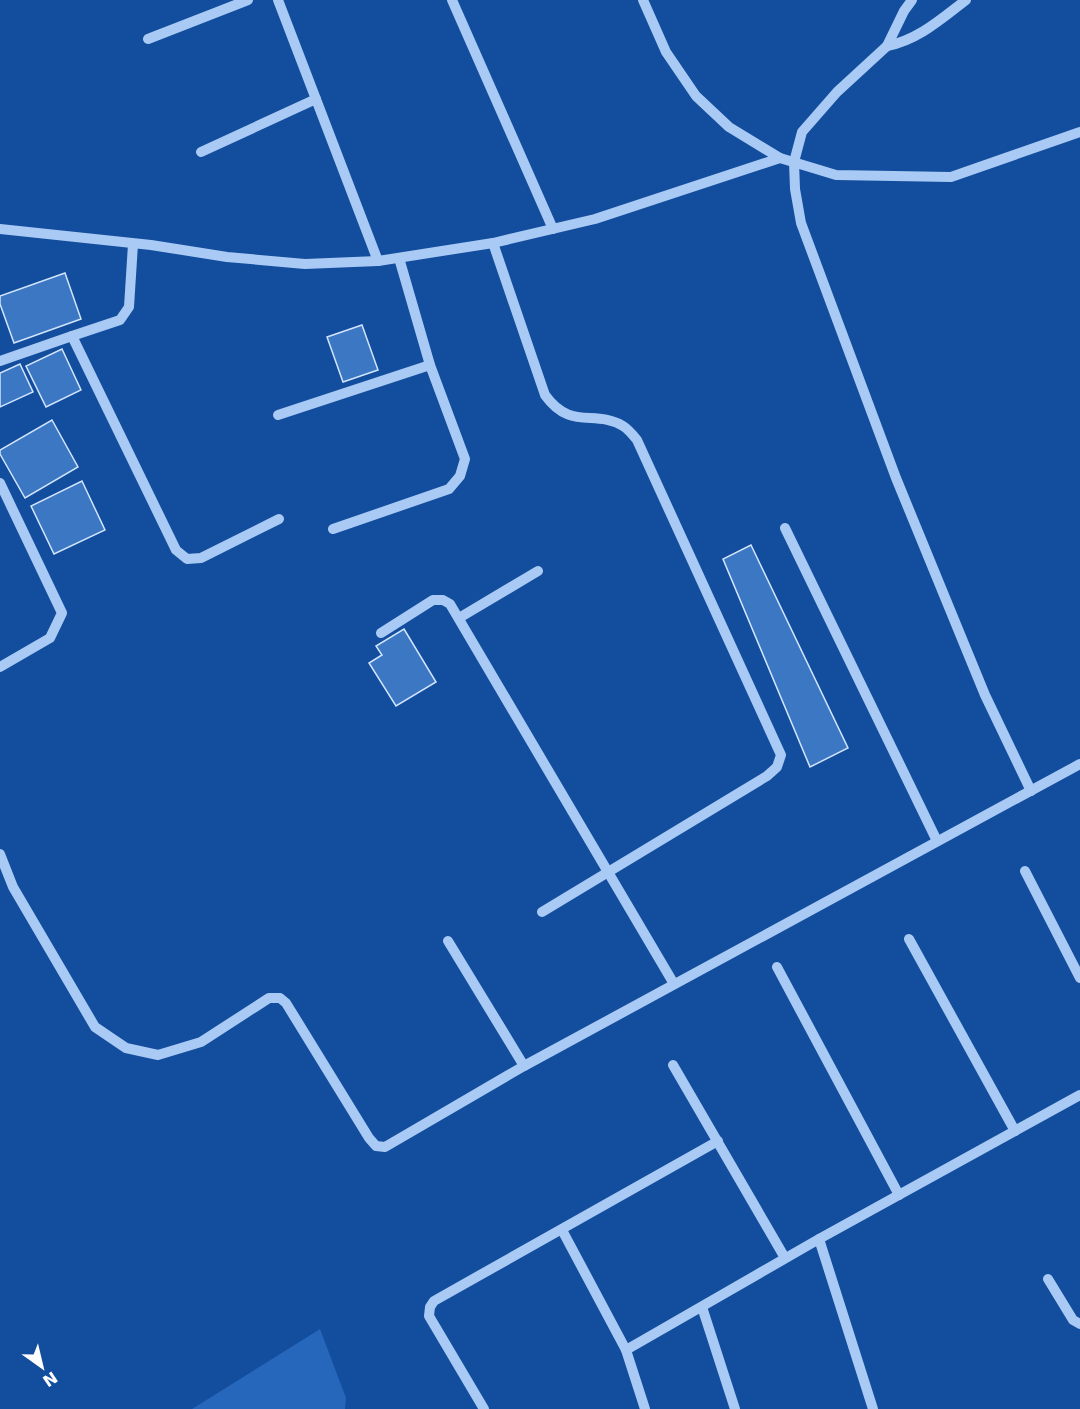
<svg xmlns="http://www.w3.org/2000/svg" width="1080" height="1409" viewBox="0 0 1080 1409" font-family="'DejaVu Sans',sans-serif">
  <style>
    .green { fill: #2667bb }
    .building { fill: #3c77c4; stroke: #d2e5fd; stroke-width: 1.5 }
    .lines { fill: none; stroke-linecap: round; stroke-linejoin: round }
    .minor { stroke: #a9caf4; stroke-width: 10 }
  </style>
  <rect width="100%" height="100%" fill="#134d9d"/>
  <polygon class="green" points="320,1329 346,1398 345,1409 192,1409"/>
  <g class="building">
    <polygon points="65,273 81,319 14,343 0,304 0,296"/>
    <polygon points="362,325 378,370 343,382 327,337"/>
    <polygon points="62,349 81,390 46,407 26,366"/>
    <polygon points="20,364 33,392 0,407 0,373"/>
    <polygon points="52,420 78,467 25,498 0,454 0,450"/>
    <polygon points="82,481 105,530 54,554 31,506"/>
    <polygon points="751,545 848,748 810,767 723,559"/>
    <polygon points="404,629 436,682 396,706 369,663 382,655 376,646"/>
  </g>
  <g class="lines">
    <g class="minor">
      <polyline points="278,0 378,261"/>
      <polyline points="452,0 553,229"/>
      <polyline points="643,0 666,52 696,96 729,127 780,158 836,175 951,177 1080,132"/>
      <polyline points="912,0 904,11 887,46 837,92 802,132 794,162 795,189 801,223 896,478 985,695 1031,791"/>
      <polyline points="148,39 248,0"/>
      <path d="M887,46C918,40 941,19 966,0"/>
      <polyline points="201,152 316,99"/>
      <polyline points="0,229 151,245 227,257 305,264 378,261 493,243 595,219 780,158"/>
      <path d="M493,243L545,395C571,431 594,409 623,426C628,429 633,435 637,440L781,755L777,767L767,776L542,912"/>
      <polyline points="133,244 129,307 120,320 72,336 176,550 187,559 201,558 279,519"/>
      <polyline points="0,361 72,336"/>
      <polyline points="278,415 430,365"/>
      <polyline points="0,483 62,613 50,638 0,667"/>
      <polyline points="785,528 937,841"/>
      <polyline points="333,529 449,489 460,476 465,459 430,365 399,258"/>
      <polyline points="459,618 538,571"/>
      <polyline points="381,633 433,600 443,600 450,604 674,984"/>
      <polyline points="0,854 13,887 95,1027 126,1048 158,1055 201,1042 269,998 280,998 286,1003 369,1138 376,1146 385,1147 524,1066 1080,764"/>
      <polyline points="1025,871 1080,978"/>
      <polyline points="909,939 1015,1131"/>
      <polyline points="448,941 524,1066"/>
      <polyline points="777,967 899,1195"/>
      <polyline points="673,1065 785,1258"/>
      <polyline points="562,1230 626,1350"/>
      <polyline points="819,1239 873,1409"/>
      <polyline points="1048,1279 1073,1320 1080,1324"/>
      <polyline points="702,1307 735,1409"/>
      <polyline points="484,1409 429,1316 430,1307 434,1301 718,1141"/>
      <polyline points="645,1409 626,1350 819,1239 1080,1095"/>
    </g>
  </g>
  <g transform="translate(42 1367) rotate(146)" stroke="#134d9d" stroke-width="4.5" paint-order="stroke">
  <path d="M0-4.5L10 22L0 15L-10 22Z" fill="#ffffff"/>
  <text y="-9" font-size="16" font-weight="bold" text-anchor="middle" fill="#ffffff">N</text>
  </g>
</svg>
